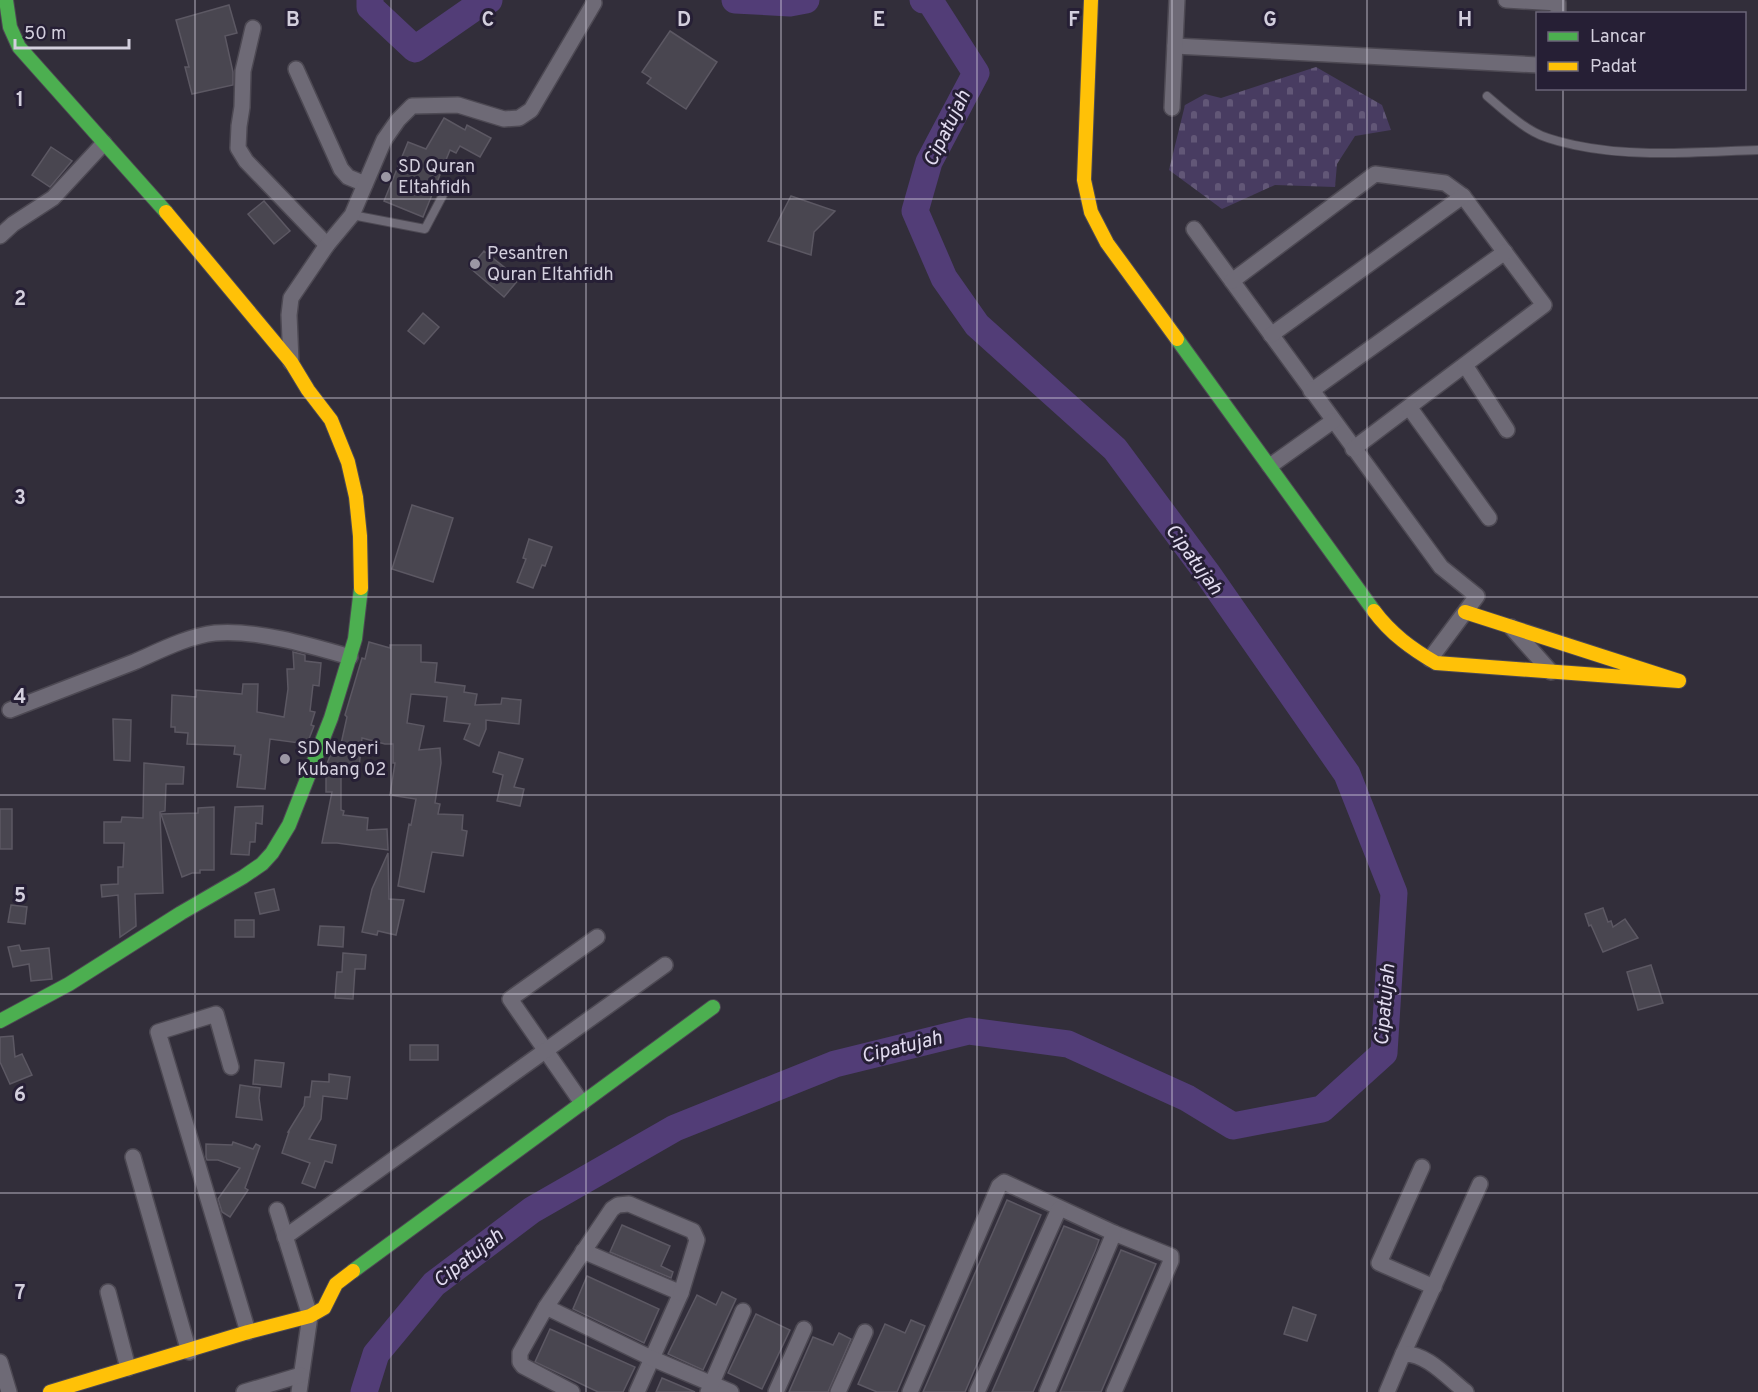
<svg xmlns="http://www.w3.org/2000/svg" width="1758" height="1392" viewBox="0 0 1758 1392" font-family="Overpass,sans-serif">
  <style>
    .cemetery { fill: url(#cemetery-stones) }
    .lines { fill: none; stroke-linecap: round; stroke-linejoin: round }
    .river { stroke: #523d77; stroke-width: 27 }
    .building { fill: #494650; stroke: #5c5863; stroke-width: 1.5 }
    .lane-casing { stroke: #4d4953; stroke-width: 10 }
    .street-casing { stroke: #4d4953; stroke-width: 18 }
    .fast-casing { stroke: #4d4953; stroke-width: 16 }
    .slow-casing { stroke: #4d4953; stroke-width: 16 }
    .lane { stroke: #6e6a76; stroke-width: 8 }
    .street { stroke: #6e6a76; stroke-width: 15 }
    .fast { stroke: #4caf50; stroke-width: 14 }
    .slow { stroke: #ffc107; stroke-width: 14 }
    .grid { fill: none; stroke: #d3cfdd; stroke-width: 1.5; stroke-opacity: 0.55 }
    .poi-dot { fill: #9b97a4; stroke: #261f35; stroke-width: 2 }
    .labels { text-anchor: middle; dominant-baseline: central; stroke-width: 6; stroke-linejoin: round; paint-order: stroke }
    .poi-label { font-size: 18px; fill: #d3cfdd; stroke: #261f35; text-anchor: start }
    .water-label { font-size: 20px; font-style: italic; fill: #e2dcf0; stroke: #261f35 }
    .grid-label { font-size: 20px; text-anchor: middle; font-weight: bold; fill: #d3cfdd; stroke: #261f35; stroke-width: 6; stroke-linejoin: round; paint-order: stroke }
  </style>
  <defs>
    <pattern id="cemetery-stones" width="16" height="16" patternUnits="userSpaceOnUse" patternTransform="scale(1.5)"><rect width="16" height="16" fill="#483c61"/><path d="M2 7V4a2 2 0 0 1 4 0v3zM10 15v-3a2 2 0 0 1 4 0v3z" fill="#625777"/></pattern>
  </defs>
  <rect width="100%" height="100%" fill="#322e3a"/>
  <polygon class="cemetery" points="1316,67 1382,105 1391,130 1355,136 1337,164 1335,187 1275,185 1222,209 1169,170 1185,105 1205,94 1221,98"/>
  <g class="lines">
    <g class="river">
      <polyline points="370,0 370,7 415,49 474,8 489,0"/>
      <polyline points="735,0 790,3 806,0"/>
      <polyline points="364,1392 376,1354 434,1284 532,1210 675,1128 835,1064 969,1031 1068,1044 1187,1098 1233,1126 1322,1109 1384,1053 1394,893 1347,774 1207,573 1115,449 977,325 944,278 915,211 929,162 976,73 930,1 923,0"/>
    </g>
  </g>
  <g class="building">
    <polygon points="229,5 237,33 225,36 233,72 233,85 192,94 185,67 189,67 176,20"/>
    <polygon points="670,31 717,62 686,109 647,83 651,78 642,72"/>
    <polygon points="444,118 465,130 467,125 491,138 480,157 460,146 456,153 450,150 423,217 384,201 408,142 426,149"/>
    <polygon points="51,147 72,161 50,187 32,175"/>
    <polygon points="791,196 835,211 814,232 811,255 768,241"/>
    <polygon points="264,201 290,231 274,244 248,214"/>
    <polygon points="484,251 519,279 504,297 470,268"/>
    <polygon points="423,313 439,327 424,344 408,331"/>
    <polygon points="412,505 453,518 433,582 392,569"/>
    <polygon points="529,539 552,547 545,566 542,565 533,588 517,582 526,559 523,558"/>
    <polygon points="369,642 390,648 390,645 421,645 421,662 437,663 435,682 465,686 464,692 477,694 475,705 501,704 502,698 521,700 519,724 486,720 486,729 479,746 464,739 470,724 444,721 447,697 411,694 407,723 424,726 419,750 440,748 441,763 435,803 440,804 438,814 463,815 462,830 467,831 463,856 432,852 424,892 398,886 409,824 411,825 416,799 390,795 395,763 393,763 393,744 385,744 362,738 359,768 341,766 341,810 344,811 343,815 368,818 367,830 387,829 388,850 337,843 322,843 332,792 326,792 326,766 335,744 341,744 347,717 345,715 362,658 365,659"/>
    <polygon points="293,652 305,655 305,661 321,663 319,686 313,685 310,711 315,712 311,725 314,726 307,744 270,739 265,789 237,787 241,755 234,754 235,746 187,744 188,733 175,732 175,727 171,727 172,695 196,697 196,690 242,694 243,684 258,684 257,712 284,717 288,689 287,669 294,669"/>
    <polygon points="113,719 131,720 130,761 114,760"/>
    <polygon points="499,752 523,759 514,787 524,789 520,806 497,801 503,775 493,772"/>
    <polygon points="144,763 184,767 183,784 166,784 165,811 160,812 163,893 135,894 136,926 120,937 118,895 102,897 101,885 118,884 118,867 123,867 124,843 104,843 104,822 121,822 122,817 143,818"/>
    <polygon points="263,806 262,824 256,823 255,842 250,842 249,855 231,854 235,807"/>
    <polygon points="214,807 214,870 200,870 200,873 192,873 182,877 161,814 198,813 198,808"/>
    <rect x="0" y="809" width="12" height="40"/>
    <polygon points="388,853 389,899 404,900 396,935 378,931 377,935 362,932 372,889"/>
    <polygon points="274,889 279,910 260,914 255,893"/>
    <polygon points="11,905 27,907 25,924 8,922"/>
    <polygon points="1603,908 1608,922 1611,921 1613,927 1625,919 1638,938 1603,952 1591,925 1589,926 1585,914"/>
    <rect x="235" y="920" width="19" height="17"/>
    <polygon points="320,926 344,927 343,947 318,945"/>
    <polygon points="19,945 21,951 49,948 52,979 31,981 29,964 13,967 8,947"/>
    <polygon points="343,953 366,955 365,969 355,969 353,999 335,998 337,972 342,972"/>
    <polygon points="1651,965 1663,1003 1638,1010 1627,972"/>
    <polygon points="13,1036 15,1057 22,1054 32,1075 10,1084 0,1062 0,1037"/>
    <rect x="410" y="1045" width="28" height="15"/>
    <polygon points="255,1060 284,1063 281,1087 253,1084"/>
    <polygon points="329,1074 350,1077 347,1099 323,1096 321,1119 309,1139 336,1145 332,1163 325,1161 315,1188 302,1183 310,1163 282,1153 289,1132 288,1132 304,1106 305,1097 310,1097 312,1081 329,1082"/>
    <polygon points="240,1085 260,1088 259,1098 262,1120 236,1117"/>
    <polygon points="233,1142 253,1149 256,1144 260,1146 245,1188 248,1190 230,1217 222,1212 218,1199 240,1168 218,1160 207,1160 206,1157 206,1144 232,1145"/>
    <polygon points="1007,1200 1041,1215 997,1317 965,1392 923,1392"/>
    <polygon points="622,1225 670,1246 661,1266 673,1272 671,1278 610,1252"/>
    <polygon points="1064,1226 1099,1240 1095,1251 1033,1392 992,1392"/>
    <polygon points="1121,1250 1156,1264 1101,1392 1060,1392"/>
    <polygon points="587,1276 659,1309 644,1343 573,1309"/>
    <polygon points="722,1292 736,1299 703,1370 668,1354 697,1295 716,1305"/>
    <polygon points="1293,1307 1316,1315 1307,1341 1284,1334"/>
    <polygon points="756,1314 790,1330 762,1389 728,1373"/>
    <polygon points="911,1320 925,1326 897,1392 877,1392 858,1384 885,1324 905,1333"/>
    <polygon points="550,1329 635,1367 623,1392 598,1392 535,1362"/>
    <polygon points="839,1333 851,1339 828,1392 789,1392 813,1337 833,1345"/>
    <polygon points="662,1378 695,1392 656,1392"/>
  </g>
  <g class="lines">
    <g class="lane-casing">
      <g id="lane">
        <path d="M1487,96C1502,109 1517,123 1534,132C1546,139 1561,142 1574,145C1634,158 1697,152 1758,150"/>
        <polyline points="352,215 425,229 445,191"/>
      </g>
    </g>
    <g class="street-casing">
      <g id="street">
        <polyline points="1506,0 1558,3 1558,14"/>
        <polyline points="253,28 243,71 242,107 239,126 238,148 246,161 327,245"/>
        <polyline points="1175,46 1538,65"/>
        <polyline points="296,69 341,169 348,177 365,184"/>
        <polyline points="1172,108 1177,0"/>
        <polyline points="1194,229 1441,567 1477,596 1430,659"/>
        <polyline points="0,236 13,224 53,198 104,143"/>
        <polyline points="1232,281 1375,174 1445,183 1463,196 1544,305 1353,449"/>
        <polyline points="1271,335 1463,196"/>
        <polyline points="291,362 289,315 291,298 327,245 352,215 384,140 398,120 412,106 458,105 504,119 519,118 531,110 594,3"/>
        <polyline points="1465,365 1507,430"/>
        <polyline points="1311,391 1505,252"/>
        <polyline points="1409,407 1489,518"/>
        <polyline points="1270,466 1333,421"/>
        <polyline points="1511,627 1551,672"/>
        <path d="M10,710C51,694 93,678 134,662C159,651 188,636 215,633C255,629 312,646 350,657"/>
        <polyline points="231,1067 216,1014 158,1032 248,1332"/>
        <polyline points="582,1103 510,999 597,937"/>
        <polyline points="133,1157 189,1352"/>
        <polyline points="1422,1167 1379,1263 1434,1287"/>
        <polyline points="277,1210 310,1316 299,1392"/>
        <polyline points="285,1237 665,965"/>
        <polyline points="583,1251 681,1293 637,1392"/>
        <polyline points="108,1292 128,1368"/>
        <polyline points="546,1307 651,1358 731,1392"/>
        <polyline points="1403,1354 1480,1184"/>
        <polyline points="0,1362 9,1392"/>
        <polyline points="244,1392 301,1375"/>
        <polyline points="572,1392 523,1366 520,1362 520,1353 546,1307 612,1209 618,1205 629,1204 693,1231 697,1240 681,1293"/>
        <polyline points="708,1392 743,1311"/>
        <polyline points="776,1392 804,1329"/>
        <polyline points="838,1392 865,1332"/>
        <polyline points="910,1392 999,1186 1004,1182 1114,1233 1171,1256 1171,1261 1114,1392"/>
        <polyline points="977,1392 1059,1209"/>
        <polyline points="1047,1392 1114,1233"/>
        <path d="M1387,1392L1403,1354C1426,1352 1449,1379 1466,1392"/>
      </g>
    </g>
    <g class="fast-casing">
      <g id="fast">
        <polyline points="6,0 10,27 19,47 166,212"/>
        <polyline points="1177,339 1374,611"/>
        <polyline points="0,1021 69,984 181,913 243,877 262,864 272,853 289,825 331,718 355,639 361,588"/>
        <polyline points="353,1271 713,1007"/>
      </g>
    </g>
    <g class="slow-casing">
      <g id="slow">
        <polyline points="1091,0 1084,180 1091,212 1107,243 1177,339"/>
        <polyline points="166,212 291,362 308,390 331,420 348,462 356,497 360,536 361,588"/>
        <path d="M1374,611C1391,634 1412,649 1436,663L1679,681L1465,612"/>
        <polyline points="50,1392 248,1332 310,1316 324,1308 336,1284 353,1271"/>
      </g>
    </g>
    <use href="#lane" class="lane"/>
    <use href="#street" class="street"/>
    <use href="#fast" class="fast"/>
    <use href="#slow" class="slow"/>
  </g>
  <path class="grid" d="M195,0V1392M391,0V1392M586,0V1392M781,0V1392M977,0V1392M1172,0V1392M1367,0V1392M1563,0V14M1563,88V1392M0,199H1758M0,398H1758M0,597H1758M0,795H1758M0,994H1758M0,1193H1758"/>
  <g class="poi-dot">
    <circle cx="386" cy="177" r="6"/>
    <circle cx="475" cy="264" r="6"/>
    <circle cx="285" cy="759" r="6"/>
  </g>
  <g class="labels">
    <g class="poi-label">
      <text x="398" y="167">SD Quran<tspan x="398" dy="21">Eltahfidh</tspan></text>
      <text x="487" y="254">Pesantren<tspan x="487" dy="21">Quran Eltahfidh</tspan></text>
      <text x="297" y="749">SD Negeri<tspan x="297" dy="21">Kubang 02</tspan></text>
    </g>
    <g class="water-label">
      <text transform="translate(948 129) rotate(-64)">Cipatujah</text>
      <text transform="translate(1193 560) rotate(54)">Cipatujah</text>
      <text transform="translate(1386 1005) rotate(-85)">Cipatujah</text>
      <text transform="translate(902 1048) rotate(-14)">Cipatujah</text>
      <text transform="translate(469 1259) rotate(-38)">Cipatujah</text>
    </g>
  </g>
  <g class="grid-label">
    <text x="293" y="26">B</text>
    <text x="488" y="26">C</text>
    <text x="684" y="26">D</text>
    <text x="879" y="26">E</text>
    <text x="1074" y="26">F</text>
    <text x="1270" y="26">G</text>
    <text x="1465" y="26">H</text>
    <text x="20" y="106">1</text>
    <text x="20" y="305">2</text>
    <text x="20" y="504">3</text>
    <text x="20" y="703">4</text>
    <text x="20" y="902">5</text>
    <text x="20" y="1101">6</text>
    <text x="20" y="1299">7</text>
  </g>
  <rect x="1536" y="12" width="210" height="78" fill="#261f35" stroke="#6b6578" stroke-width="1.5"/>
  <rect x="1548" y="32" width="30" height="9" fill="#4caf50" stroke="#6b6578" stroke-width="1.5"/>
  <text x="1590" y="42" font-size="18" fill="#d3cfdd">Lancar</text>
  <rect x="1548" y="62" width="30" height="9" fill="#ffc107" stroke="#6b6578" stroke-width="1.5"/>
  <text x="1590" y="72" font-size="18" fill="#d3cfdd">Padat</text>
  <path d="M15 39v9h114v-9" fill="none" stroke="#d3cfdd" stroke-width="3"/>
  <text x="24" y="39" font-size="18" fill="#d3cfdd" stroke="#261f35" stroke-width="4.5" paint-order="stroke">50 m</text>
</svg>
